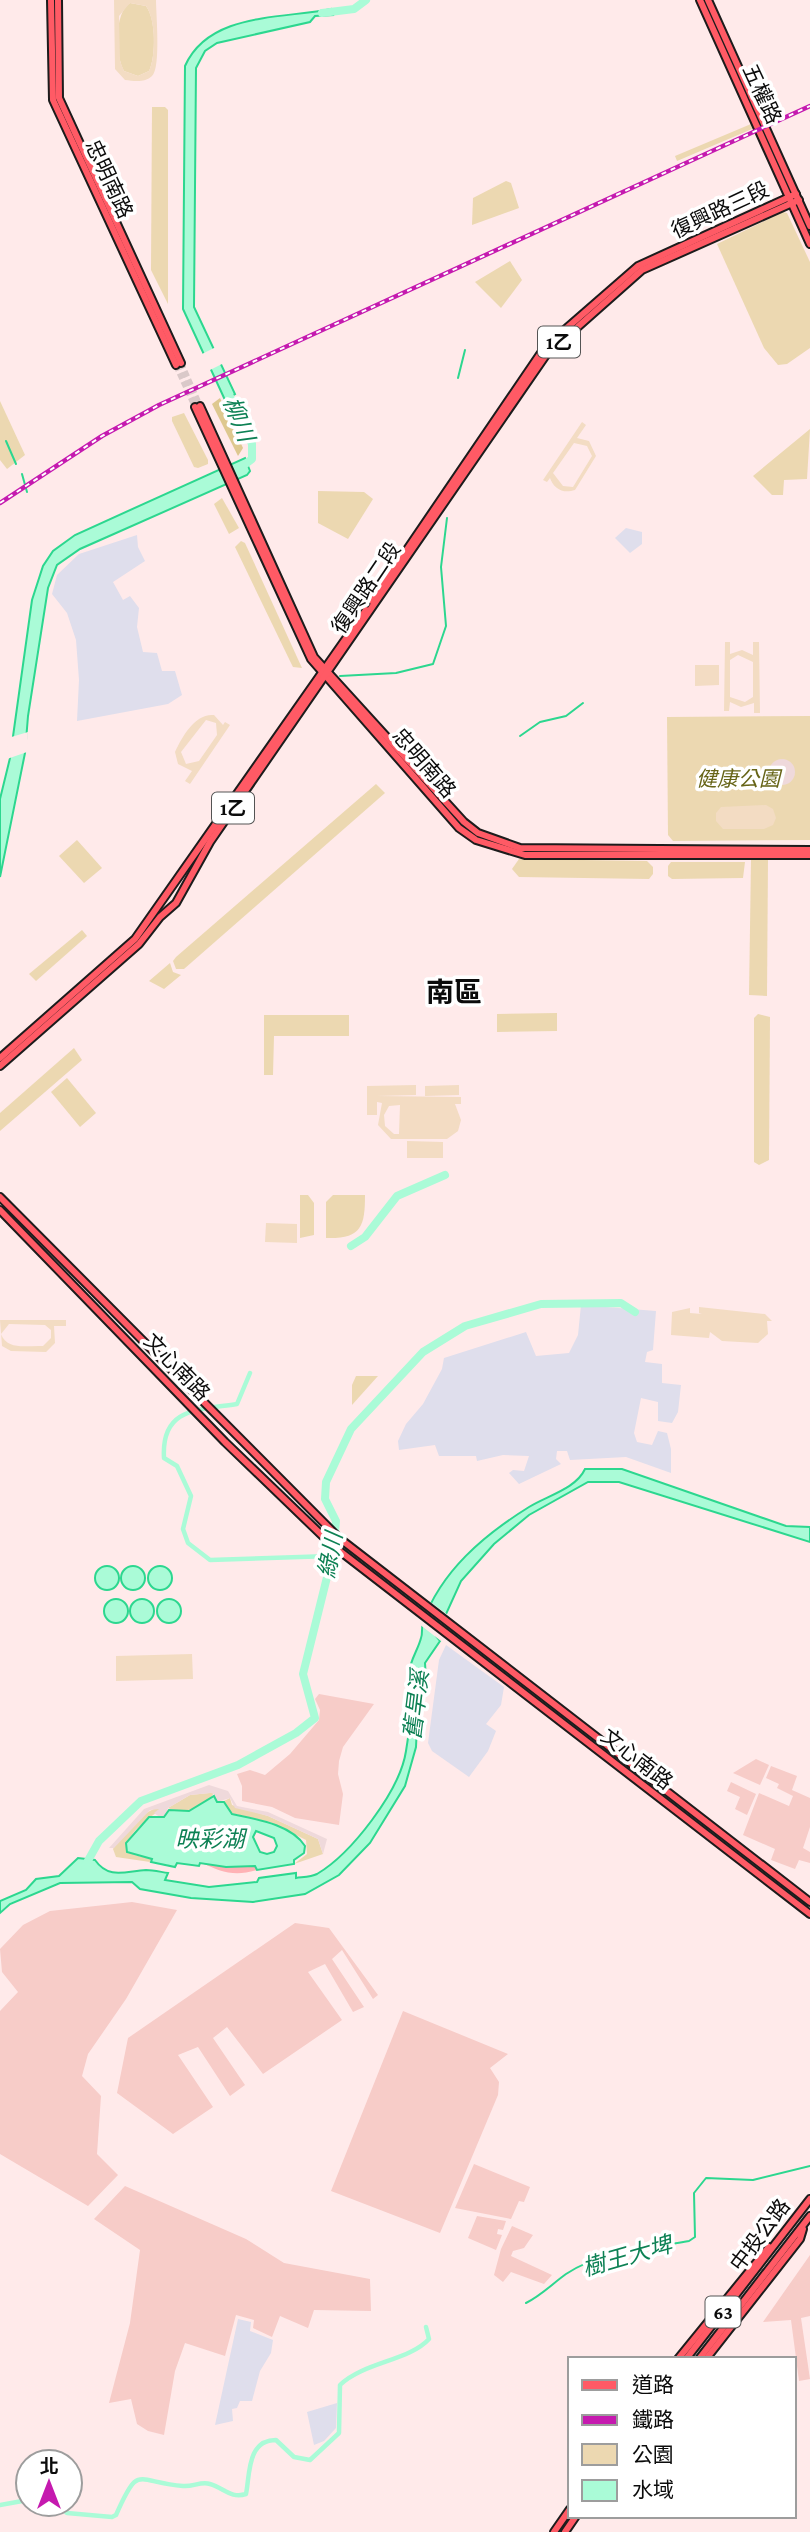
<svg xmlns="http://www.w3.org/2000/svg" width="810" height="2532" viewBox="0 0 810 2532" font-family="'Crimson Pro','Noto Sans TC',serif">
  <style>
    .industrial { fill: #dfdeec }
    .farmland { fill: #f7ccc8 }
    .green { fill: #ecd8b1 }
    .forest { fill: #dec88f }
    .sand { fill: #ffb2b5 }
    .pitch { fill: #f3dcc3; fill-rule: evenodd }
    .plaza { fill: #efd9db }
    .water { fill: #aafbd7; stroke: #2cd78f; stroke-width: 2; fill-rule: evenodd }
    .pier { fill: #ffeaea }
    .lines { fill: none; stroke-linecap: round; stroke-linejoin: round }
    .stream { stroke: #2cd78f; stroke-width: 2 }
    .canal { stroke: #aafbd7; stroke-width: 4.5 }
    .river { stroke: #aafbd7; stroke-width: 8 }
    .major-tunnel { stroke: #dac9c9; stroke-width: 6; stroke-dasharray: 6 3; stroke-linecap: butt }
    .major-casing { stroke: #1c1c1c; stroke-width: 10 }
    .major { stroke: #ff5a65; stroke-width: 6 }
    .rail-casing { stroke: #c51aaf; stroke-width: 4.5 }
    .rail { stroke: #fff; stroke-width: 2; stroke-dasharray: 5; stroke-linecap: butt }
    .labels { text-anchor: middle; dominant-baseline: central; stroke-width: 7; stroke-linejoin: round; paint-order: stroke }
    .shield { fill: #fff; stroke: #545454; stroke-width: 2 }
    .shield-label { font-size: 19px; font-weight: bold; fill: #0b0b0b }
    .street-label { font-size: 21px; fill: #0b0b0b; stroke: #fff }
    .park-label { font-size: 21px; font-style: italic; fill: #676518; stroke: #fff }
    .water-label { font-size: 23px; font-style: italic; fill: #0d8154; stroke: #fff }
    .district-label { font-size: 28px; font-weight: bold; fill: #0b0b0b; stroke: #fff }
  </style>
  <rect width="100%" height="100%" fill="#ffeaea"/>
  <g class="industrial">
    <polygon points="626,528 642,532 642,544 630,553 615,538"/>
    <polygon points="137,535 138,547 145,561 113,582 123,600 130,596 139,608 137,627 143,652 157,653 162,671 175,671 182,695 168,704 77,721 79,680 76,640 67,613 52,594 57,575 79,554"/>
    <polygon points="581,1305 656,1311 653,1350 647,1352 645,1362 662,1364 662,1383 681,1385 678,1412 672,1423 658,1421 658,1402 641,1398 634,1433 637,1442 652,1445 658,1431 667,1433 671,1449 671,1473 626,1457 570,1460 567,1451 557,1451 556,1459 561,1464 519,1484 509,1473 513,1470 524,1471 529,1456 503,1455 477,1461 476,1456 439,1456 435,1445 399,1450 398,1441 406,1424 423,1404 442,1369 444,1358 526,1332 536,1356 569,1353 578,1335"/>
    <polygon points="446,1645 504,1687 501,1705 486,1724 496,1731 488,1751 469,1777 432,1751 428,1743 439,1660"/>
    <polygon points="238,2319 251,2322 250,2331 273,2340 271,2353 260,2371 252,2401 240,2401 237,2408 232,2409 233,2421 215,2425"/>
    <polygon points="337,2403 336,2428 324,2441 314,2445 307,2412"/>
  </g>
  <g class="farmland">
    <polygon points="319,1694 374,1704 343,1747 339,1761 338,1774 343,1794 339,1825 295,1818 272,1807 242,1801 242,1786 237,1774 250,1770 265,1775 290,1754 319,1720 320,1710 315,1699"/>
    <polygon points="756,1759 769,1765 760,1785 733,1773"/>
    <polygon points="771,1766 797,1776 792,1790 810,1798 810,1827 803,1848 810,1852 810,1863 799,1860 795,1869 771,1860 775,1849 743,1835 759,1793 789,1806 793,1796 777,1788 779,1784 766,1778"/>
    <polygon points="731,1782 756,1794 747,1815 735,1809 740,1797 727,1791"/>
    <polygon points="132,1902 177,1910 126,1999 88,2054 82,2076 101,2096 97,2154 118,2175 88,2206 0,2154 0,2011 18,1992 2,1972 0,1949 23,1925 50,1911"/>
    <polygon points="295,1923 329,1928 378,1995 373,1999 342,1950 332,1959 364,2007 353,2012 325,1964 308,1972 342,2020 263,2074 227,2027 213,2038 245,2085 230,2096 198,2047 178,2055 213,2107 173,2134 117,2093 128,2038"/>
    <polygon points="403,2011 508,2054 490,2068 499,2082 498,2095 440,2233 331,2191"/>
    <polygon points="474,2164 530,2187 524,2202 519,2201 511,2219 455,2208"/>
    <polygon points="125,2186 246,2239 284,2263 370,2279 371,2311 314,2310 308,2328 280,2316 272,2337 253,2328 254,2320 236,2315 225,2356 185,2343 175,2371 164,2435 148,2431 137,2424 131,2399 109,2403 130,2323 140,2250 94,2219"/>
    <polygon points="477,2216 506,2221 503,2230 498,2229 497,2234 502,2235 496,2250 468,2238"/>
    <polygon points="512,2226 533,2235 524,2248 513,2251 511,2256 552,2275 544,2284 511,2272 503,2282 494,2275 501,2249"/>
    <polygon points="810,2255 810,2316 801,2318 810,2379 799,2381 791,2320 763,2322"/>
  </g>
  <g class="green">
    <path d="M130,3L146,6C156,19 156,56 149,71L138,76L124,71C115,55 114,13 130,3Z"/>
    <polygon points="152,107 165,107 168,110 168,304 151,270"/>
    <polygon points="751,124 752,129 677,161 675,156"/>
    <polygon points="506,181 511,183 519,208 472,225 473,198"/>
    <polygon points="783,212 787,213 810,262 810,348 787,364 778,365 764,348 717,244"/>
    <polygon points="510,261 522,280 501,308 475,282"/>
    <polygon points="0,401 25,455 7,469 0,460"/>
    <polygon points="184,413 208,460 208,464 198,468 194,467 172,421 172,417"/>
    <polygon points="810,429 807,479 784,480 783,495 772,495 753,476"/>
    <polygon points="318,491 364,492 373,499 348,539 318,523"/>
    <polygon points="222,498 239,528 229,534 214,504"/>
    <polygon points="241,541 245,543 302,668 293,667 290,661 235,547"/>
    <polygon points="810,716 810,840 673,841 668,835 667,717"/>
    <polygon points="376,784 385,793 184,969 176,969 173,961 176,957"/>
    <polygon points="77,840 102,868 84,883 59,856"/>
    <polygon points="519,859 647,861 653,867 653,874 649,879 519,877 512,869"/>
    <polygon points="768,859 767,996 749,995 751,860"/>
    <polygon points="671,862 745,862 743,878 672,879 668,876 668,866"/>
    <polygon points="82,930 87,936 36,981 29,974"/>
    <polygon points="170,963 173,972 181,975 164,989 149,981"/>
    <polygon points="557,1013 557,1031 497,1032 497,1014"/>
    <polygon points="758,1014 770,1017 769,1160 759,1165 754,1162 754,1018"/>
    <polygon points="264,1015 349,1015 349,1036 274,1036 273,1075 264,1075"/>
    <polygon points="74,1048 82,1060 0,1131 0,1113"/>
    <polygon points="67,1078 96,1113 80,1127 51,1092"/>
    <polygon points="300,1195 308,1195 314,1203 314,1235 300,1238"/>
    <path d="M333,1195H365C365,1227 361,1239 326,1238V1202Z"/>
    <polygon points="356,1376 378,1376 352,1405 352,1385"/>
    <path d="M216,1788C210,1806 185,1816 168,1808L190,1795L209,1793H191Z"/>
    <polygon points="230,1798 232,1805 268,1816 318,1839 323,1854 294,1864 307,1854 306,1840 270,1822 231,1813 224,1801"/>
    <path d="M158,1807L160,1811C149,1816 126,1835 126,1849L134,1855L151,1859L150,1862L116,1857L113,1849C124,1833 140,1814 158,1807Z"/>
  </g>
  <polygon class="forest" points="220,398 243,448 238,456 212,404"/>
  <path class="sand" d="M200,1862L226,1867L255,1866L257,1870C234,1877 221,1872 200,1862Z"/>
  <g class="pitch">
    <path d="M114,0H156C156,14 161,68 152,76C145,83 134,81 125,80L115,69ZM130,3L146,6C156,19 156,57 149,71L138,76L124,71L120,61L119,16Z"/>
    <path d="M582,422L586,425L577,438L589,441L596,456L575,490C563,494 554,489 550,478L547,482L543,480ZM574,443L587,446L592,456L573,487L563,486L553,473Z"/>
    <path d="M725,642H730V654L742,650L753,655V642H759L760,713H754V703L741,707L730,702L729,711H724ZM738,655L753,662V697L745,702L730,697V660Z"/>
    <polygon points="695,665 719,665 719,685 695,686"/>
    <path d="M214,715L223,725L225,722L230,725L190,784L185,781L192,771L178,764L175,752C182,737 195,713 214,715ZM206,720L216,723L217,735L199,761L186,764L181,752Z"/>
    <polygon points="766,805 773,809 776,818 773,825 764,829 723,829 716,821 716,813 721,807"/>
    <path d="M416,1085V1095L377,1096L461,1097V1104H455L461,1120L458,1131L447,1139H391L378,1125L382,1103L377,1102V1115H367V1086ZM400,1105L399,1134H394L385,1126L384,1115L389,1106Z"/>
    <polygon points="459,1085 459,1095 425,1096 425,1086"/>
    <polygon points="407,1141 443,1142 443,1158 407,1158"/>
    <polygon points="266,1223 297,1224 297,1243 265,1242"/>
    <polygon points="699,1307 765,1314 772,1321 767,1321 768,1334 758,1343 722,1341 710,1332 709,1338 671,1335 672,1312 690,1308 690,1313 702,1314 699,1313"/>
    <path d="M0,1320H66V1326H54L55,1343L46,1352L11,1351L2,1346ZM9,1324L45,1325L51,1330V1338L43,1346C28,1345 7,1351 1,1334Z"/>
    <polygon points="192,1654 193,1679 116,1681 116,1656"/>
  </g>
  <g class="plaza">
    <circle cx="782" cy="772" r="13"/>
    <polygon points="209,1785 228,1791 237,1806 268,1812 327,1839 323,1854 318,1839 268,1816 235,1808 230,1798 217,1802 214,1794 211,1793 190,1795 168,1808 167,1815 161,1818 154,1813 159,1809 150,1810 114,1848 109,1848 144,1809"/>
  </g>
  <g class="water">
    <path d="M331,9L333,15L315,16L310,22L217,43L205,51L196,68L194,307L235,394L225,400L183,309L185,66C209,12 282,19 331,9Z"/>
    <polygon points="245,458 250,471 247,475 80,549 57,565 48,588 28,716 25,753 0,877 0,799 10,758 32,600 43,566 53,551 75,535"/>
    <path d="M585,1469H622L786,1526L810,1527V1542L619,1482H588L529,1515L494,1544L461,1581L436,1636L440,1641L425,1663L426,1679L418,1704L416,1747L405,1786L370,1843L339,1875L305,1894L253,1902L191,1898L140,1889L132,1882L60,1883L10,1904L0,1913V1901L26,1890L36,1879L59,1876L78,1858L95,1860C109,1880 126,1871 146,1870C153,1870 161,1872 168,1873L165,1880L209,1887L257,1882L259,1878L296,1873V1878C303,1877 311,1877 317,1874C351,1854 400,1791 406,1751C409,1732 412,1712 413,1693C414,1686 408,1680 409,1673C410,1660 418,1650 421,1638C423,1633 421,1628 423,1622C441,1571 484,1535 529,1507C546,1496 576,1489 585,1469Z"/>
    <circle cx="107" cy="1578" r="12"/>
    <circle cx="133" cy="1578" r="12"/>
    <circle cx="160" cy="1578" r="12"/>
    <circle cx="116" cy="1611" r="12"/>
    <circle cx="142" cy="1611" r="12"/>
    <circle cx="169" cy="1611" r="12"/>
    <path d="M214,1796L217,1802H224L232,1814C255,1819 291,1824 305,1846L304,1853L294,1860V1864L257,1870L255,1866L226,1867L200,1863L199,1866L177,1863L175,1867L151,1862L152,1859L127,1852L126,1843L149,1817H164L169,1810L189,1811ZM256,1831L274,1838L277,1846L274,1852L267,1854L260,1852L253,1837Z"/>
  </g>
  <g class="pier">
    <polygon points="216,347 224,363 208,371 200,355"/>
    <polygon points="28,732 27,752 7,759 8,738"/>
    <polygon points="429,1601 448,1615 440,1636 441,1641 419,1624"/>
  </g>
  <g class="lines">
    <g class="stream">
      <polyline points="458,378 465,350"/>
      <polyline points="6,441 16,464"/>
      <polyline points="22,474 27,492"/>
      <polyline points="340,676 396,673 433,664 446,626 441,567 447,518"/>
      <polyline points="520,736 540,722 566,716 583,703"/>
      <path d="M526,2303C542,2295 552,2284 566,2274C600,2251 649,2248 689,2241L695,2237L694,2193L706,2178L753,2180L810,2166"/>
    </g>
    <g class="canal">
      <path d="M250,1373L237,1404C199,1410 161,1407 164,1458L177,1466L191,1496L183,1529L188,1543L210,1560L331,1556"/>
      <path d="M56,2504L67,2513L112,2517L116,2515C139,2463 135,2482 183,2486C193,2487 201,2481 210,2484C224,2488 231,2499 246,2494C250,2474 247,2440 276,2440L294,2457L310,2460L339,2433L340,2385C364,2362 409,2361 429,2339L426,2327"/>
      <polyline points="0,2505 28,2500"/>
    </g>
    <g class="river">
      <polyline points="322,13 354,9 366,0"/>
      <polyline points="226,388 252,444 252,459 240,468"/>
      <polyline points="351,1246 365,1237 397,1196 445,1175"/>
      <polyline points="416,1719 420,1686"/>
      <polyline points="85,1866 99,1841 141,1801 238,1765 296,1733 315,1718 303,1674 333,1553 336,1521 325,1499 326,1482 351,1429 423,1352 465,1326 541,1304 621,1303 635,1312"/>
    </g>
    <g class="major-tunnel">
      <polyline points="181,363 200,406"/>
      <polyline points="176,365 195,407"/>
    </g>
    <g class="major-casing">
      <g id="major">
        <polyline points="51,0 53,100 176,365"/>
        <polyline points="58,0 59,98 181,363"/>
        <polyline points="700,0 810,244"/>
        <polyline points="708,0 810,226"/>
        <polyline points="200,406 314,657 464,822 478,833 520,848 810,850"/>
        <polyline points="195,407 311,659 459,828 476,840 525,855 810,855"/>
        <polyline points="372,601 545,347 638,266 796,194"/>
        <polyline points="0,1058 135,939 366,610"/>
        <polyline points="0,1066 139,944 160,917 176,903 210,842 546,355 642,270 799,200"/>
        <polyline points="0,1197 339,1538 810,1902"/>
        <polyline points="0,1210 225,1442 332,1545 810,1914"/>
        <polyline points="678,2359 769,2247"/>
        <polyline points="686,2359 810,2199"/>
        <polyline points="699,2359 810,2216"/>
        <polyline points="706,2359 800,2239 803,2229"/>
        <polyline points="554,2532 570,2509"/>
        <polyline points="565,2532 576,2516"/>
      </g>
    </g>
    <use href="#major" class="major"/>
    <g class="rail-casing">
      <polyline id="rail" points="0,503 102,436 159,405 810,106"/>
    </g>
    <use href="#rail" class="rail"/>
  </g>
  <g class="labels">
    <g class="shield">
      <rect x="538" y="326.5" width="42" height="31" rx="5"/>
      <rect x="212" y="792.5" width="42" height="31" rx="5"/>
      <rect x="705.5" y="2296.5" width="35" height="31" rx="5"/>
    </g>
    <g class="shield-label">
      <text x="559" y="342">1乙</text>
      <text x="233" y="808">1乙</text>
      <text x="723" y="2312">63</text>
    </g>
    <g class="street-label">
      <text transform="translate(762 94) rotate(65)">五權路</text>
      <text transform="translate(109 179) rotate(65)">忠明南路</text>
      <text transform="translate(720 210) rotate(-25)">復興路三段</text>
      <text transform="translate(366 588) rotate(-56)">復興路二段</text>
      <text transform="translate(424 763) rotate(49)">忠明南路</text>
      <text transform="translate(177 1367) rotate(46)">文心南路</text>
      <text transform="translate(637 1759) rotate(38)">文心南路</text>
      <text transform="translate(760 2235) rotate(-53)">中投公路</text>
    </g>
    <g class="park-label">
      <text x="738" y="779">健康公園</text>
    </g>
    <g class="water-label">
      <text transform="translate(239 419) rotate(68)">柳川</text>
      <text transform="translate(330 1555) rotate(-80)">綠川</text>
      <text transform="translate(416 1705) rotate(-83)">舊旱溪</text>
      <text x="210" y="1839">映彩湖</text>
      <text transform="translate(627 2256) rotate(-16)">樹王大埤</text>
    </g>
    <g class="district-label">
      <text x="454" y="992">南區</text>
    </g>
  </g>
  <rect x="568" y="2357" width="228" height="161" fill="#ffffff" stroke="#9d9d9d" stroke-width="2"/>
  <rect x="582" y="2380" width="35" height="10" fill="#ff5a65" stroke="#9d9d9d" stroke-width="2"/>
  <text x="632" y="2392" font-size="21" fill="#0b0b0b">道路</text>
  <rect x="582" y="2415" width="35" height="10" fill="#c51aaf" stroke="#9d9d9d" stroke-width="2"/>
  <text x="632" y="2427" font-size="21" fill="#0b0b0b">鐵路</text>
  <rect x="582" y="2444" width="35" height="21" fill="#ecd8b1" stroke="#9d9d9d" stroke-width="2"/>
  <text x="632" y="2462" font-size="21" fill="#0b0b0b">公園</text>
  <rect x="582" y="2480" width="35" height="21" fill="#aafbd7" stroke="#9d9d9d" stroke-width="2"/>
  <text x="632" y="2497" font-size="21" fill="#0b0b0b">水域</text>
  <g transform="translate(49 2483)"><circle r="33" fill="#ffffff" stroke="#9d9d9d" stroke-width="2"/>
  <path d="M0-5L12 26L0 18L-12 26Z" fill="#c51aaf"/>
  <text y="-10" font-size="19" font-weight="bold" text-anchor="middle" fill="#0b0b0b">北</text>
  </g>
</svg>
